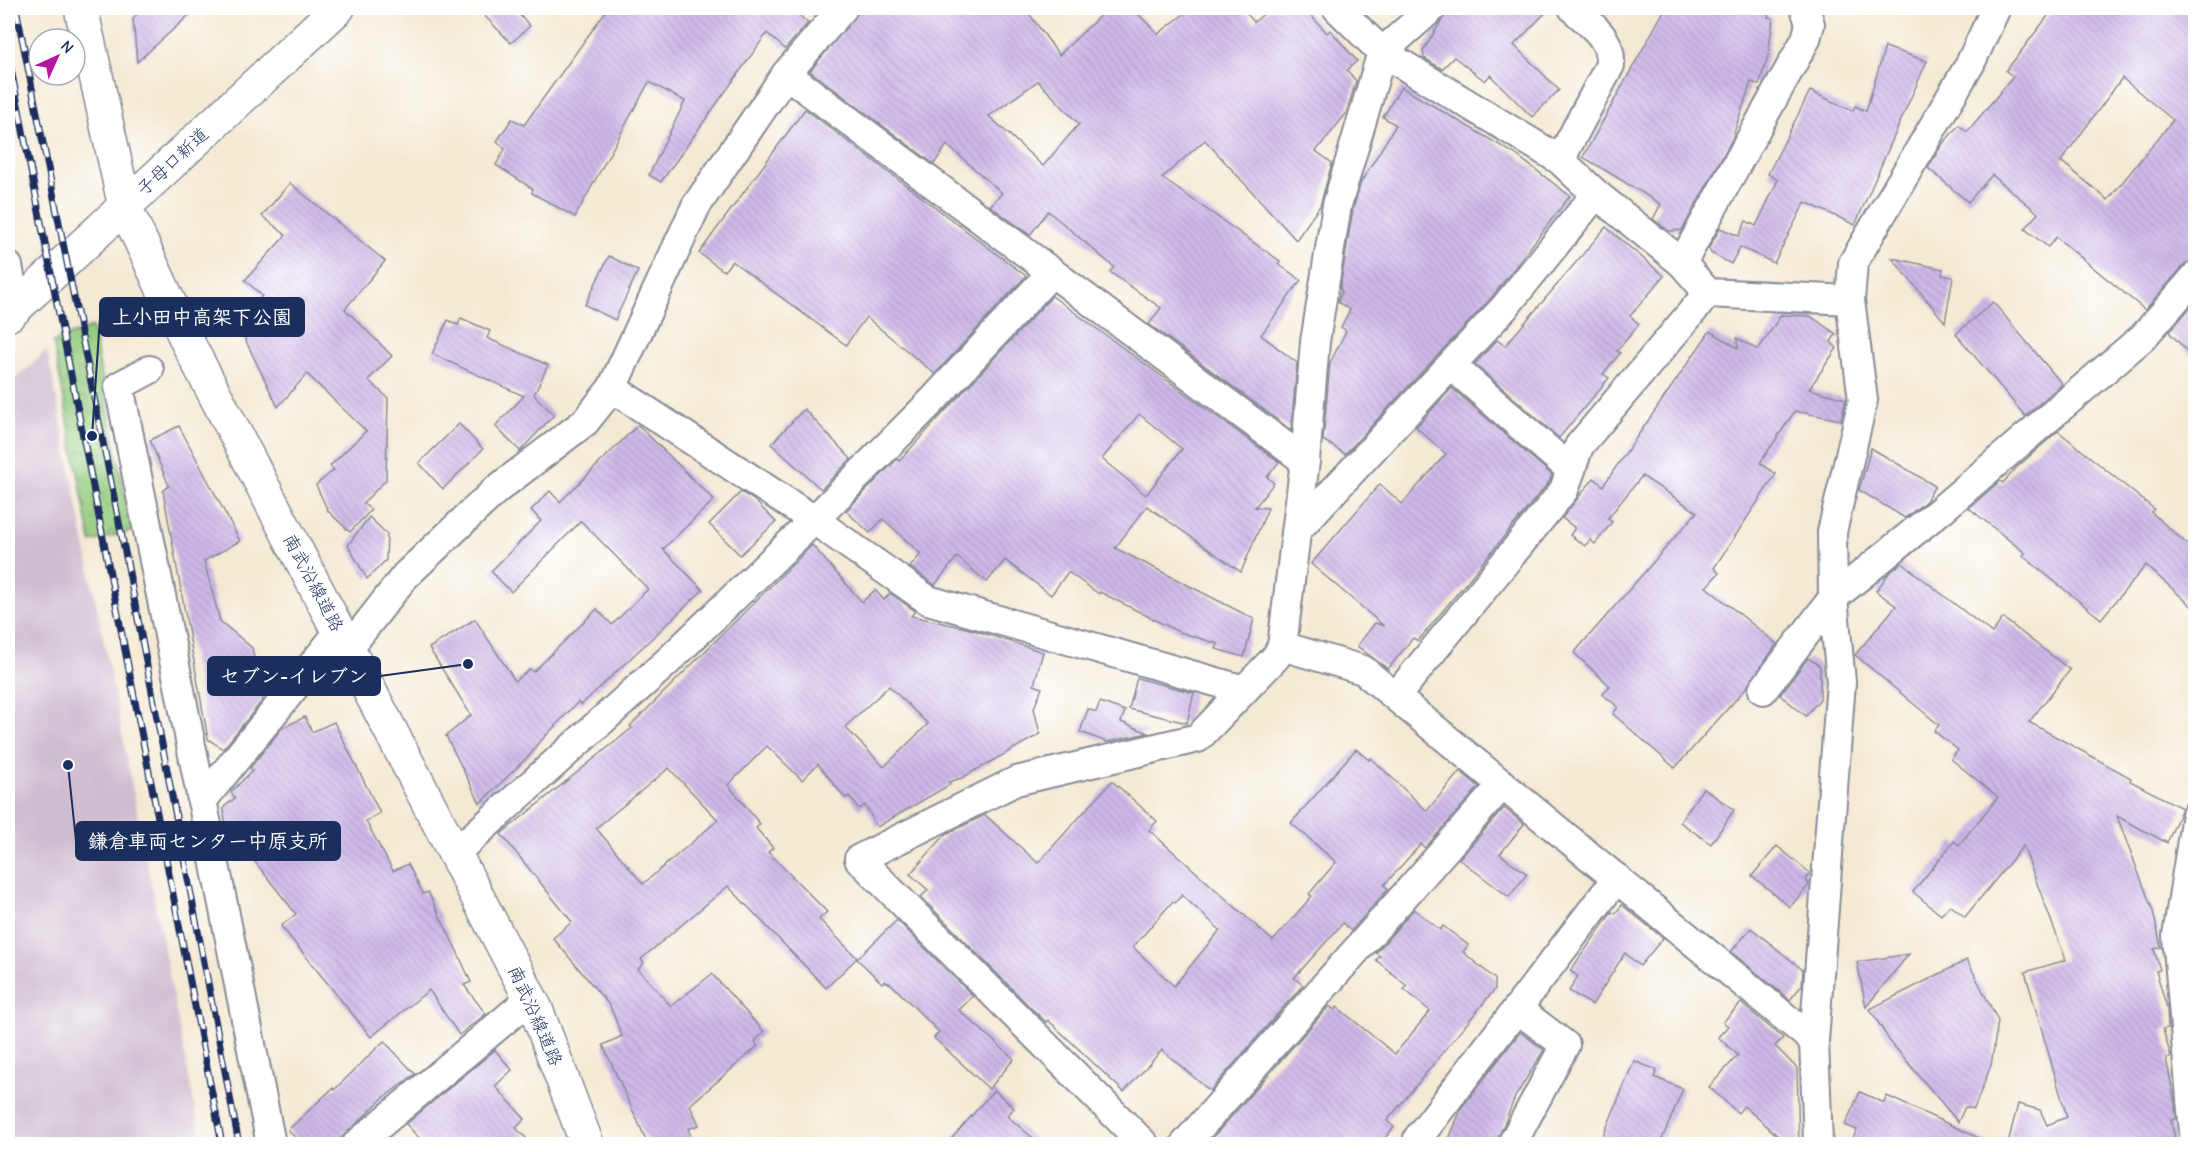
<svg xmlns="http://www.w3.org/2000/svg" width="2203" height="1152" viewBox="0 0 2203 1152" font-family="'Comic Neue','Klee One',sans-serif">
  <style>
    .industrial { fill: #cfbdd0 }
    .park { fill: url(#park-crowns); stroke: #577c6d; stroke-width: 1.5 }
    .building { fill: url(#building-back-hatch); fill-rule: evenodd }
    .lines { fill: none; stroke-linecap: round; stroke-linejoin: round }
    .minor-casing { stroke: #888c98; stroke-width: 32 }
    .tertiary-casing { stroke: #888c98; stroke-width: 36 }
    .minor { stroke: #fff; stroke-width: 28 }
    .tertiary { stroke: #fff; stroke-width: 33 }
    .rail-casing { stroke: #1b2f5e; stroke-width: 7 }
    .rail { stroke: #fff; stroke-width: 4.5; stroke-dasharray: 14; stroke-linecap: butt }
    .labels { text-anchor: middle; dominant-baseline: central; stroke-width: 5; stroke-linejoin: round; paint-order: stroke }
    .street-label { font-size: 18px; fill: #1b2f5e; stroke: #fff }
    .leader { fill: none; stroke: #1b2f5e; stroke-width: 2 }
    .callout-dot { fill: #1b2f5e; stroke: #fff; stroke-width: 2 }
    .callout { fill: #1b2f5e; stroke: #1b2f5e; stroke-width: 2 }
    .callout-label { font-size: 20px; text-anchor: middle; font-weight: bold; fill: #fff }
  </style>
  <defs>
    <pattern id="park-crowns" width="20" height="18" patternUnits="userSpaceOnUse" patternTransform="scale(1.5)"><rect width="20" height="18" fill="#93ca7c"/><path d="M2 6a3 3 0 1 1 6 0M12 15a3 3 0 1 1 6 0" fill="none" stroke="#77a469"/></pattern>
    <pattern id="building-back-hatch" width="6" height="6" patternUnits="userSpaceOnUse" patternTransform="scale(1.5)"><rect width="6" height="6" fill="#ceb8e8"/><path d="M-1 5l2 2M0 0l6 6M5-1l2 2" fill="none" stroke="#b09ec9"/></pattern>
  </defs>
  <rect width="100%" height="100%" fill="#fff"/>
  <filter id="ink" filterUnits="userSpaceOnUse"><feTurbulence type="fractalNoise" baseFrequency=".0167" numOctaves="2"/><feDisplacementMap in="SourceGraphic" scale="12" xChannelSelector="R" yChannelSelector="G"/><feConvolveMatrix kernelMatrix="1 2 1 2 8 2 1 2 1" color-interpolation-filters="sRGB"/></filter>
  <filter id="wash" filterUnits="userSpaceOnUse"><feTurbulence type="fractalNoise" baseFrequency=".008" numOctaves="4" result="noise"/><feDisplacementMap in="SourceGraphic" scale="24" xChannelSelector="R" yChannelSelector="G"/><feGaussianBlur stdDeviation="1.35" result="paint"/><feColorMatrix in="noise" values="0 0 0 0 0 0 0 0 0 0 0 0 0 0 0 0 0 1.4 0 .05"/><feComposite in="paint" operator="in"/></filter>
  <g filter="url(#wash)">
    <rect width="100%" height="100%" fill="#f4e9d3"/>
    <polygon class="industrial" points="47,350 202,1144 8,1144 8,386"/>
    <polygon class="park" points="92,327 132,531 91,542 53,342"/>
    <g id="blocks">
      <g class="building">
        <polygon points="144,8 197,8 137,62 133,18"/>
        <polygon points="477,8 513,8 530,26 511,43"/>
        <polygon points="608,8 791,8 808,23 785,49 767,33 661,182 649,175 685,101 649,82 575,217 532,193 533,189 496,165 505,149 497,141 512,119 524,125"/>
        <path d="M862,8H1025L1059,55L1108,8H1132L1158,34L1192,8H1242L1254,22L1271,8H1304L1327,33L1330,30L1357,61L1347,70L1356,81L1346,114L1316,151L1332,163L1320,206L1296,240L1205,140L1162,178L1280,261L1278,264L1301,280L1261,335L1297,363L1291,430L1149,324L1161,308L1110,272L1114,267L1048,211L1030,235L990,206L1002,193L947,145L934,164L810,71ZM1038,81L1079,124L1043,166L989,116Z"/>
        <polygon points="1449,8 1550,8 1514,45 1559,90 1532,117 1490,75 1485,81 1454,57 1442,69 1424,58 1423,51"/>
        <polygon points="1708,8 1768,8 1768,17 1773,18 1768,56 1759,85 1751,82 1732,139 1682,230 1669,231 1653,219 1661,204 1583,157 1665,9 1708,15"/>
        <path d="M2054,8H2196V259L2184,265L2145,310L2056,237L2048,247L2025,229L2038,213L1992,175L1968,202L1928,168L1941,146L1959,125L1967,132L2013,77L2006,71ZM2122,78L2173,120L2108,200L2061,161Z"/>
        <polygon points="1885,47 1927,61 1855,225 1805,202 1774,263 1740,247 1731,264 1711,253 1709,248 1720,228 1739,236 1746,221 1756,226 1778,180 1768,174 1810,91 1853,111 1855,106 1866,111"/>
        <polygon points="1401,87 1515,154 1570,196 1492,297 1345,454 1323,440 1330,363 1346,331 1341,327 1350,310 1338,302 1342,291 1340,288 1353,209 1361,182 1396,125 1383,117"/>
        <polygon points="805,109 1026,276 935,374 866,317 846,345 732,261 724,271 699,253"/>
        <polygon points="290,183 385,261 345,309 392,356 368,380 388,398 386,480 363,503 371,510 350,532 328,511 316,485 334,470 330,466 366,431 307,374 278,407 237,323 262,296 245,280 286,235 262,216"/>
        <polygon points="1606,227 1664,276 1630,316 1639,324 1617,351 1620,353 1603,374 1609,378 1559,438 1475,364 1497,340 1505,346"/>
        <polygon points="609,256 638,271 615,320 585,305"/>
        <polygon points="1892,258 1943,269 1942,275 1953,277 1945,322"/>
        <path d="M1052,296L1279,462L1267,477L1274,483L1255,507L1268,508L1241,572L1147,506L1115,548L1254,619L1244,657L1216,649L1218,644L1179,632L1100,592L1099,594L1068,572L1051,595L1005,560L987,582L957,557L935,585L910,567L921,554L883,519L870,533L846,511L897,459L899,461ZM1139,414L1182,449L1146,495L1102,459Z"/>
        <polygon points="1993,302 2062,384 2025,416 1956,334"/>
        <polygon points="2195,302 2196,302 2196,361 2169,332"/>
        <polygon points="1781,315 1810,316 1836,334 1831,342 1837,348 1809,389 1846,399 1841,420 1795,411 1760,463 1776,474 1714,568 1719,573 1706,587 1777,644 1747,687 1675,768 1613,714 1618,707 1602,694 1610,686 1574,653 1697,512 1642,476 1608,518 1612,522 1595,544 1590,540 1585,546 1570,535 1575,528 1562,518 1594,478 1603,486 1710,331 1738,348 1737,338 1758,350"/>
        <polygon points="461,318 490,331 487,338 548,365 534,395 554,415 520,451 495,426 524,396 432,354 448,320 458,325"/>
        <polygon points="1452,388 1552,475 1549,482 1418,641 1413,638 1388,669 1357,646 1375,623 1384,626 1311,564 1380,484 1402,504 1446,454 1416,427"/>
        <polygon points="804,409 851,459 821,489 771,444"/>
        <polygon points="459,424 483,449 443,489 419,463"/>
        <polygon points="638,425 714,500 663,549 703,590 581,705 578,702 533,749 535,750 480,803 446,736 471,715 429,648 475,619 515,681 530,669 533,672 597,609 612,625 648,589 581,521 511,592 491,571 541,521 531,510 550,491 560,502"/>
        <polygon points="179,426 240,541 204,561 220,621 252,648 263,700 223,749 208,739 163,491 169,486 150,440"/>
        <polygon points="2058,431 2154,509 2151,512 2196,552 2196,610 2146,565 2101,619 2023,556 2025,553 1969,508 2000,481 2003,483 2016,468"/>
        <polygon points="1871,448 1935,486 1926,501 1905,518 1859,490"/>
        <polygon points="741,492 754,500 776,522 740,555 709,524"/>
        <polygon points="369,517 387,534 386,560 367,579 348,545"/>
        <path d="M812,545L862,602L875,590L884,600L890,593L915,611L911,616L970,629L1043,652L1034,685L1042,688L1034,708L1040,734L962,778L948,782L951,784L877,827L865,805L859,809L849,796L845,798L818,764L802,780L767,746L728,785L760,824L756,828L773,848L768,852L827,912L819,919L857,958L826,988L728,886L641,959L644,963L638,969L671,1006L712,974L764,1032L755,1041L758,1046L690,1105L699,1125L688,1129L694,1144H648L603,1045L622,1036L610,1006L553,938L572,922L501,834L632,728L630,726ZM889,686L928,724L884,767L845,727ZM669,768L718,820L643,884L596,828Z"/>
        <polygon points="1902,563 1992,633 2003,618 2070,670 2029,722 2131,778 2130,781 2182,808 2167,843 2117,816 2153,911 2161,947 2154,949 2160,970 2156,971 2167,1008 2168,1028 2163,1029 2171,1057 2166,1058 2175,1103 2176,1119 2171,1120 2176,1144 2002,1144 2009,1139 2018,1104 2040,1110 2047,1125 2067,1117 2025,972 2066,960 2023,846 1965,917 1950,905 1941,915 1913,892 1954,841 1959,845 1998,797 1951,759 1958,750 1934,731 1939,725 1855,655 1896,606 1876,591 1889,573"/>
        <polygon points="1808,658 1820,666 1820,699 1806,716 1780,695"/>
        <polygon points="1137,678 1194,693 1187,723 1129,709"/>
        <polygon points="1100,702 1125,711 1121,722 1148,733 1107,742 1080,732 1088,709 1096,712"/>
        <polygon points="305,717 312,732 334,722 380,813 366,821 393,871 408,864 423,894 428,892 456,949 471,982 464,985 486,1014 459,1035 429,990 371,1037 281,926 296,914 225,824 224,807 235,798 231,792 253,770 250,768 282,728"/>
        <path d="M1356,749L1369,760L1371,758L1427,811L1460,771L1479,787L1425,848L1421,844L1384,885L1388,889L1351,931L1343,923L1294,978L1303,985L1210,1091L1162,1050L1124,1092L1048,1020L1046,1022L1031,1008L921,897L928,890L910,874L946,834L985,815L1038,863L1112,781L1157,821L1149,830L1273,941L1312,896L1309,894L1336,862L1291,823ZM1182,895L1220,930L1174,986L1133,947L1173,901L1175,903Z"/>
        <polygon points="1703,788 1734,810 1711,844 1680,822"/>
        <polygon points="1504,808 1524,824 1500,854 1527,874 1509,897 1459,859"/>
        <polygon points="1777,846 1810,873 1806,879 1809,885 1790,907 1752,876"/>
        <polygon points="1622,905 1663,938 1640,966 1625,953 1592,1005 1569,991 1578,976 1570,971 1612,912 1615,914"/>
        <polygon points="1414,909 1440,930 1443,926 1468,945 1463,952 1495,979 1495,989 1387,1121 1394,1127 1380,1144 1207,1144 1329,1006 1335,1010 1337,1007 1395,1054 1430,1011 1404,989 1407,986 1376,960 1380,956 1376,953"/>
        <polygon points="897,920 973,996 959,1010 1014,1059 989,1089 934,1038 939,1032 891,984 884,981 882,983 857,959"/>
        <polygon points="1751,928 1803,970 1802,985 1790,1000 1731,952"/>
        <polygon points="1909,954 1866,1007 1857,962"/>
        <polygon points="1967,960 1998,1021 1991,1065 1974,1109 1965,1107 1958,1122 1889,1040 1870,1009"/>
        <polygon points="1741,1003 1783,1038 1775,1046 1797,1068 1799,1144 1787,1144 1744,1106 1738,1113 1709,1087 1738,1055 1718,1037 1728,1026 1723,1022"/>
        <polygon points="1520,1032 1544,1050 1515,1097 1496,1144 1447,1144 1462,1107"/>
        <polygon points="384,1041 415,1074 382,1099 335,1144 302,1144 288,1130 333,1088 334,1090"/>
        <polygon points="495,1050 512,1070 495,1086 525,1119 516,1128 532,1144 425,1144 406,1124"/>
        <polygon points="1634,1061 1657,1070 1654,1077 1683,1089 1660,1144 1600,1144"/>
        <polygon points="994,1090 1014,1108 1007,1116 1040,1144 947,1144"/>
        <polygon points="1860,1092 1884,1103 1887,1096 1992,1144 1850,1144 1857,1130 1845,1125"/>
      </g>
    </g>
  </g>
  <g filter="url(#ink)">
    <use href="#blocks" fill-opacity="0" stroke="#888c98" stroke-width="1.5"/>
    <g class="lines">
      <g class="minor-casing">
        <g id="minor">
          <polyline points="1337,8 1382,52 1560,160 1596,194 1682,263 1708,293 1850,300"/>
          <polyline points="786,74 1305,461"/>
          <path d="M1560,160L1610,65C1612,37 1591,26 1573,8"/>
          <polyline points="1682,263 1806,39 1810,24 1805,8"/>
          <polyline points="8,266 16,307"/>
          <polyline points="1452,366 1571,470"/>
          <polyline points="149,370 119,386 271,1144"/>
          <polyline points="612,388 814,520 928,600 1244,690"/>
          <polyline points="1297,530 1504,308 1596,194"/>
          <polyline points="1282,646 1363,670 1814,1041"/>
          <polyline points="348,649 405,576 496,490 585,422 612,388 696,206 786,74 843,8"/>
          <polyline points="1763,690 1833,598 1942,509 2143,337 2196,276"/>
          <polyline points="1396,696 1564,490 1579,446 1708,293"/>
          <polyline points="202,801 339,632"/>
          <polyline points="455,853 668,661 814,520 935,398 1052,272"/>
          <polyline points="357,1144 531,998"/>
          <polyline points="1144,1144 859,859 1016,781 1198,738 1276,657 1282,646 1305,461 1315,342 1337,205 1382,52 1432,8"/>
          <polyline points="1185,1144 1503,784"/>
          <polyline points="1417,1144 1418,1138 1617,878"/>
          <polyline points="1512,1144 1565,1045 1519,1010"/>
          <polyline points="1818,1144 1814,1041 1841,682 1833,598 1832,532 1863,400 1850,300 1853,263 1970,64 1996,8"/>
          <polyline points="2195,1144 2177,936 2196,815"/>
        </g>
      </g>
      <g class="tertiary-casing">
        <g id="tertiary">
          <polyline points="81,8 125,207 188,343 536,1009 587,1144"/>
          <polyline points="8,315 338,8"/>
        </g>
      </g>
      <use href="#minor" class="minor"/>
      <use href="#tertiary" class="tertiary"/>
      <g class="rail-casing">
        <g id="rail">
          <polyline points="16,8 127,562 239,1144"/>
          <polyline points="8,54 222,1144"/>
        </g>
      </g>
      <use href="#rail" class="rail"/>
    </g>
  </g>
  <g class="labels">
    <g class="street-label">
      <text transform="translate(173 162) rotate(-43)">子母口新道</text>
      <text transform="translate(313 583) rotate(62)">南武沿線道路</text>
      <text transform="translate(535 1016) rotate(66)">南武沿線道路</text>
    </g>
  </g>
  <path class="leader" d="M92 436L100 317M468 664L380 676M68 765L76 841"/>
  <g class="callout-dot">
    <circle cx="92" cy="436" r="6"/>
    <circle cx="468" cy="664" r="6"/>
    <circle cx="68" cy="765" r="6"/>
  </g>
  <g class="callout">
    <rect x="100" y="298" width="204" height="38" rx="6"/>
    <rect x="208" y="657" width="172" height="38" rx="6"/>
    <rect x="76" y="822" width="264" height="38" rx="6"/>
  </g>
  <g class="callout-label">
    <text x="202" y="324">上小田中高架下公園</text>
    <text x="294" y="683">セブン-イレブン</text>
    <text x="208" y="848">鎌倉車両センター中原支所</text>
  </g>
  <rect width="2203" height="1152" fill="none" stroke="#fff" stroke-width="30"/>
  <g transform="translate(57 57) rotate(45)"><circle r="28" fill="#ffffff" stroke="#a4acbf" stroke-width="1.5"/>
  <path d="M0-4.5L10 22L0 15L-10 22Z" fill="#b5179e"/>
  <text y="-9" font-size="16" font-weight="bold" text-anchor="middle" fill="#1b2f5e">N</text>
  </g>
</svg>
